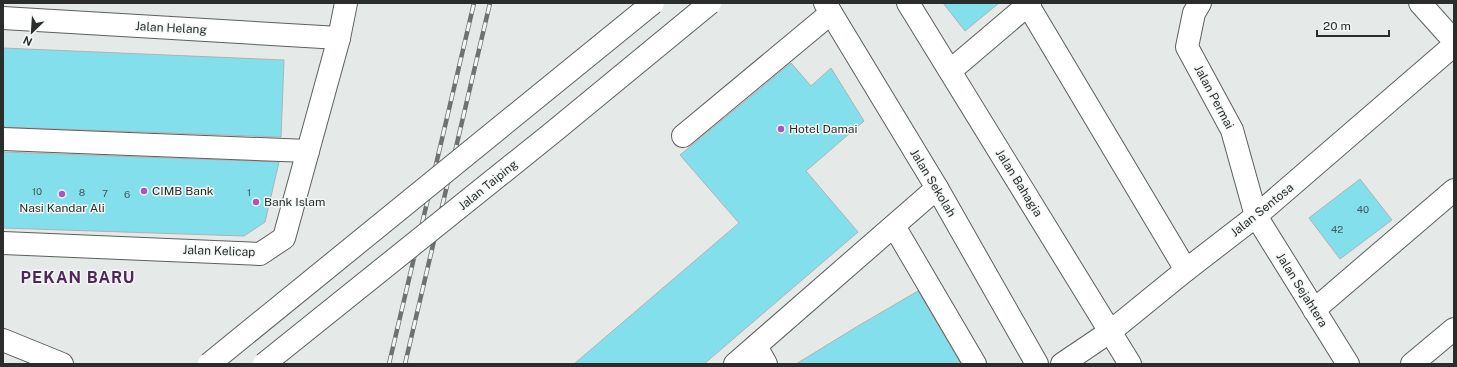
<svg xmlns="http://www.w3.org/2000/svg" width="1457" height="367" viewBox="0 0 1457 367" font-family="'Public Sans',sans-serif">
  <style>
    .building { fill: #84dfed; stroke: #adb3b3 }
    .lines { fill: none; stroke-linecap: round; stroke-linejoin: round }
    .minor-casing { stroke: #5b605f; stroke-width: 24 }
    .major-casing { stroke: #5b605f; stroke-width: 24 }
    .minor { stroke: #fff; stroke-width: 22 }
    .major { stroke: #fff; stroke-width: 22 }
    .rail-casing { stroke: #6e7271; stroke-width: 4.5 }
    .rail { stroke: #f2f7f6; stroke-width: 3; stroke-dasharray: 9; stroke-linecap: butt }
    .major-bridge-casing { stroke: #5b605f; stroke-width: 24; stroke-linecap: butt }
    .major-bridge { stroke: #fff; stroke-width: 22 }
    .poi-dot { fill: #ab55c3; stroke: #f2f7f6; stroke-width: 1.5 }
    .labels { text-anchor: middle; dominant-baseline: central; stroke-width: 3; stroke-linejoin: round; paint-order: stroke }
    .number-label { font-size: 10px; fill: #415a5d }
    .street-label { font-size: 12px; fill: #2b2d2d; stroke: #f2f7f6 }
    .poi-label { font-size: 12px; fill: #2b2d2d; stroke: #f2f7f6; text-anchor: start }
    .district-label { font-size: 16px; font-weight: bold; letter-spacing: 1px; fill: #50265b; stroke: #f2f7f6 }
  </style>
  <rect width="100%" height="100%" fill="#e5eae9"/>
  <g class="building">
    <polygon points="943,3 999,3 965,31"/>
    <polygon points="3,48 284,60 281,137 3,127"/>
    <polygon points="791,63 811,86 831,68 864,121 806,171 858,232 704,364 574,364 739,223 680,155"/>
    <polygon points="3,152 279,162 265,222 244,236 63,230 3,228"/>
    <polygon points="1360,179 1392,220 1340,259 1309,218"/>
    <polygon points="918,291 961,364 796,364 858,326"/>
  </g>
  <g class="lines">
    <g class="minor-casing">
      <g id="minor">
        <polyline points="825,3 937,188 1037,364"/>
        <polyline points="908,3 1130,364"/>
        <polyline points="1200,3 1194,13 1187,47 1232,130 1256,216 1348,364"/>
        <polyline points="1420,3 1454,41"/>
        <polyline points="1028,5 1186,270"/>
        <polyline points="3,18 339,38"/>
        <polyline points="950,71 1030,3"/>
        <polyline points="683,136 831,13"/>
        <polyline points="3,139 308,151"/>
        <polyline points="894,226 975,364"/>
        <polyline points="3,243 260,254 284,238 339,38 346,3"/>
        <polyline points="1314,310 1454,190"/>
        <polyline points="756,346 766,364"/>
        <polyline points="735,364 937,188"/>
        <polyline points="1062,364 1111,331 1186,270 1256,216 1454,45"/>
        <polyline points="1412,364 1454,329"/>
      </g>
    </g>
    <g class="major-casing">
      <polyline id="major" points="3,340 62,364"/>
    </g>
    <use href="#minor" class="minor"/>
    <use href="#major" class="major"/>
    <g class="rail-casing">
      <g id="rail">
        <polyline points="389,364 474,3"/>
        <polyline points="405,364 490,3"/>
      </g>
    </g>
    <use href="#rail" class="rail"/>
    <g class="major-bridge-casing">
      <g id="major-bridge">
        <polyline points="209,364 653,3"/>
        <polyline points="264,364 552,133 710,3"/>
      </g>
    </g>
    <use href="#major-bridge" class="major-bridge"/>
  </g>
  <g class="poi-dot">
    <circle cx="781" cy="129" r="4"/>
    <circle cx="144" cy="191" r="4"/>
    <circle cx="62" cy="194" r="4"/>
    <circle cx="256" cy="202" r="4"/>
  </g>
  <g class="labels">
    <g class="number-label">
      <text x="37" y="191">10</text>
      <text x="82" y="192">8</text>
      <text x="249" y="192">1</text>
      <text x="105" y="193">7</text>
      <text x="127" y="194">6</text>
      <text x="1363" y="209">40</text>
      <text x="1337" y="229">42</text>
    </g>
    <g class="street-label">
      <text transform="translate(171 28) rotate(3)">Jalan Helang</text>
      <text transform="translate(1214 97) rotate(62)">Jalan Permai</text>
      <text transform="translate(933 183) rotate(59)">Jalan Sekolah</text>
      <text transform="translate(1019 183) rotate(58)">Jalan Bahagia</text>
      <text transform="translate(488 185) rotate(-39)">Jalan Taiping</text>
      <text transform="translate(1262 210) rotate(-39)">Jalan Sentosa</text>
      <text transform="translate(219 251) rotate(2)">Jalan Kelicap</text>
      <text transform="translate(1302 290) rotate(58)">Jalan Sejahtera</text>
    </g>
    <g class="poi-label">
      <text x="789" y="129">Hotel Damai</text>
      <text x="152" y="191">CIMB Bank</text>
      <text x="264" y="202">Bank Islam</text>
      <text x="62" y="208" text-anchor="middle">Nasi Kandar Ali</text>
    </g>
    <g class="district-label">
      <text x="78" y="277">PEKAN BARU</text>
    </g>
  </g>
  <rect width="1457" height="367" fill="none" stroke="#2b2d2d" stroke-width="8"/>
  <g transform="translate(32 32) rotate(205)" stroke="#f2f7f6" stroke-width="3" paint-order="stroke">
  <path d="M0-3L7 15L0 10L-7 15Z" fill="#2b2d2d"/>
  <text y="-6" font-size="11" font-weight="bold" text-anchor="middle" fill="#2b2d2d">N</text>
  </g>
  <path d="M1317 30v6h72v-6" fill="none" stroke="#2b2d2d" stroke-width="2"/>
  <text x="1323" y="30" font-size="12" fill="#2b2d2d" stroke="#f2f7f6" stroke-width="3" paint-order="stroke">20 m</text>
</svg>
